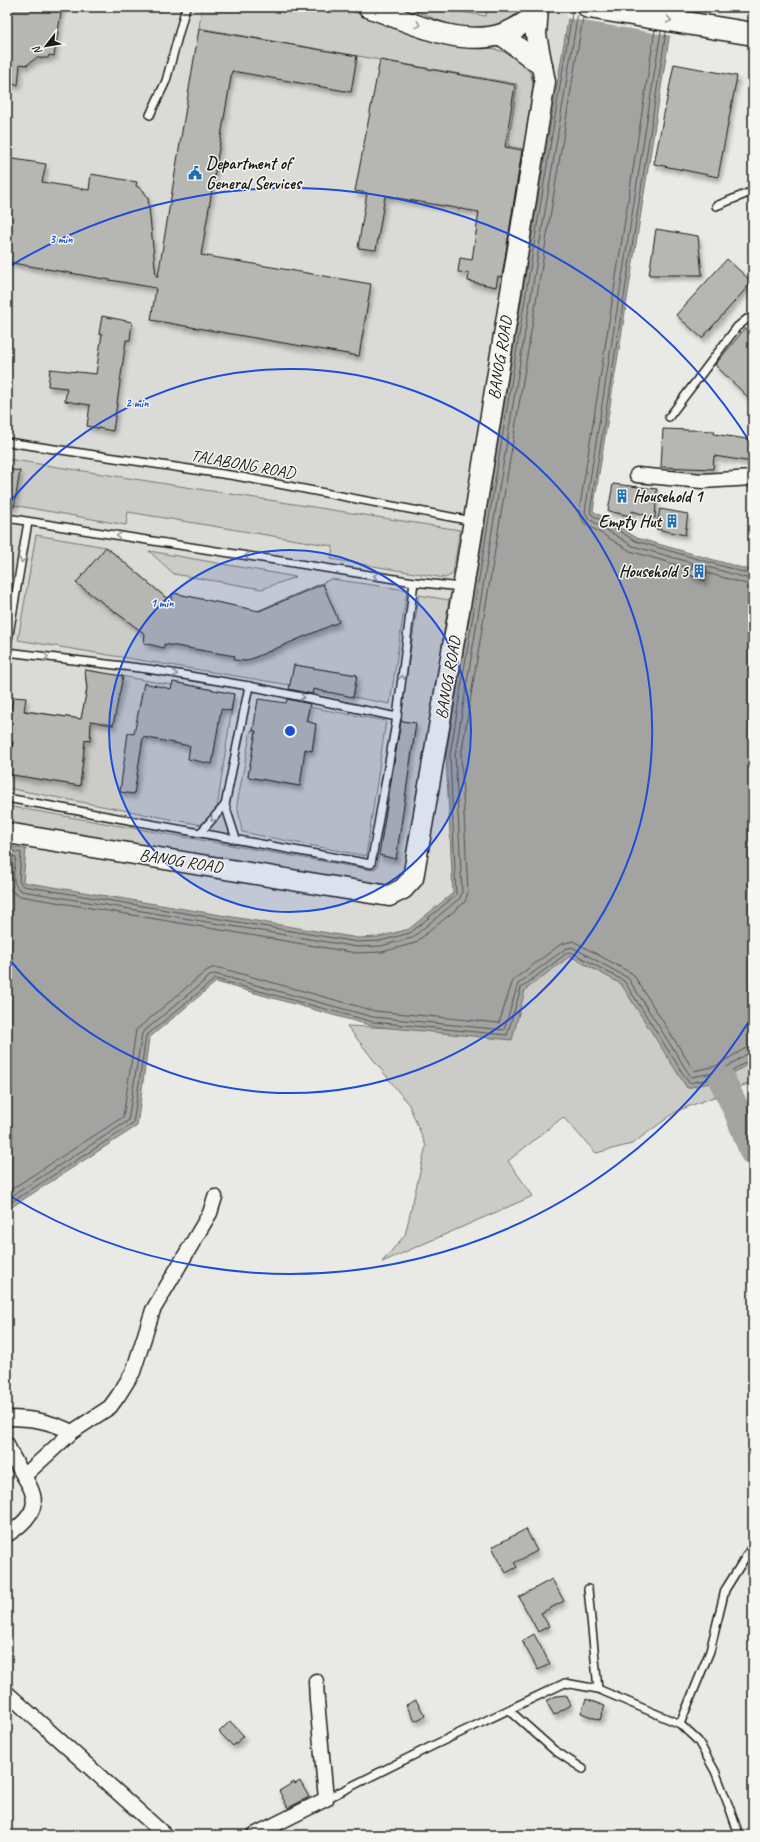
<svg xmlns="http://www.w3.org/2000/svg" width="760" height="1842" viewBox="0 0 760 1842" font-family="Caveat,sans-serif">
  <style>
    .built { fill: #dadad6 }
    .green { fill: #cbcbc7; stroke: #747472 }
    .water { fill: #a3a3a1; stroke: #6d6d6c }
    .pier { fill: #e9e9e5 }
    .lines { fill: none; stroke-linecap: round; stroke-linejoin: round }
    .shore { stroke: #525251; stroke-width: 1 }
    .river { stroke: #a3a3a1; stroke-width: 27 }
    .building { fill: #b6b6b3; stroke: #1c1c1c; filter: url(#shadow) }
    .lane-casing { stroke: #1c1c1c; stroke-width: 10 }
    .street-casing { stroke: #1c1c1c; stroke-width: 17 }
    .secondary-casing { stroke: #1c1c1c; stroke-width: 23 }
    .highway-casing { stroke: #1c1c1c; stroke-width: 25 }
    .lane { stroke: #f6f6f2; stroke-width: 7 }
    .street { stroke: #f6f6f2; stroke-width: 14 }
    .secondary { stroke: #f6f6f2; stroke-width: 20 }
    .highway { stroke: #f6f6f2; stroke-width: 22 }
    .oneway { stroke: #949492 }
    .ring { fill: none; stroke: #1d4ed8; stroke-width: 2 }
    .labels { text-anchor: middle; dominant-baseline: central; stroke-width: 3; stroke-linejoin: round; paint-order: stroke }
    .poi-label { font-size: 17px; font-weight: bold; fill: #1c1c1c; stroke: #f6f6f2; text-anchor: start }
    .street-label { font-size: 17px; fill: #1c1c1c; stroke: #f6f6f2 }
    .centre { fill: #1d4ed8; stroke: #f6f6f2; stroke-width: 2 }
    .ring-label { font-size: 12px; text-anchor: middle; font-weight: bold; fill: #1d4ed8; stroke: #f6f6f2; stroke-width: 3; stroke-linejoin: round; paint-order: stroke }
  </style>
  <defs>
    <filter id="shadow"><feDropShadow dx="2.5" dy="4.5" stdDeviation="2" flood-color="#0004"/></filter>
  </defs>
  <rect width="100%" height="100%" fill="#e9e9e5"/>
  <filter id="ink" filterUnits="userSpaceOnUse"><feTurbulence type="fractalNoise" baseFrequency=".025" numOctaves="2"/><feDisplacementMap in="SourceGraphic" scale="8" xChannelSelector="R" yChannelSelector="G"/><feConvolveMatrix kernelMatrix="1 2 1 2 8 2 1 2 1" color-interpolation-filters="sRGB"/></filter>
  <g filter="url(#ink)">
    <polygon class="built" points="7,7 570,7 446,755 453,893 409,929 379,937 358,938 23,882 26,849 7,846"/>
    <g class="green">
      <polygon points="202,7 339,7 448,45 476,48 491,48 504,52 520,60 531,74 533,86 524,149 508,146 517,84 199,28"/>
      <path d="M407,7H432L486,16L488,7H501L520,10C482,47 449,24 407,7Z"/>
      <polygon points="7,459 460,530 453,574 445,578 331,559 333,546 128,512 126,525 7,504"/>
      <polygon points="36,535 106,547 171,602 173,593 249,609 248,615 331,579 407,590 390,704 353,697 357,675 294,665 290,685 18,640"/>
      <polygon points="149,551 296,577 262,589 174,574"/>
      <polygon points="419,595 449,600 407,872 394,884 382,887 7,826 7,806 372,870 377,867 379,855 395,858 416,724 400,720"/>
      <polygon points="85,670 172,685 173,682 234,694 217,808 202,825 7,788 7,708 81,719 87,689"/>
      <polygon points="309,707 386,721 366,856 242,832 237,804 251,730 256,731 248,777 299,786 303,758 302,749 312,751 316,724 306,721"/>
      <polygon points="225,805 236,839 200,833"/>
      <polygon points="753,883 753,1082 677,1111 632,1144 596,1153 563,1117 508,1161 533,1196 382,1262 405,1235 426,1146 409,1105 347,1026 494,1032 545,951"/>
    </g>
    <polygon class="water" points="570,7 674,7 593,511 637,538 753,571 753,1061 722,1080 687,1088 621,984 570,956 525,990 512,1040 372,1026 216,982 149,1038 137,1126 7,1210 7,846 26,849 23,882 358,938 379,937 409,929 453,893 446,755"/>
    <polygon class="pier" points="568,7 676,7 672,36 566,18"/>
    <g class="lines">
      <g class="shore">
        <polyline points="655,30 579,512 584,523 630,551 691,569"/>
        <polyline points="661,31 585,512 589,519 633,546 692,563"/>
        <polyline points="666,32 590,512 592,515 636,541 753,575"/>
        <polyline points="708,567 753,580"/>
        <polyline points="707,573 753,586"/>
        <polyline points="7,850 21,853 19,881 23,886 357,942 380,941 410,933 456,895 450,755 573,7"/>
        <path d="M7,855L16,857C15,868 9,885 22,891L357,947L381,946L412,938L460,898L462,892L455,755L578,12"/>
        <path d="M7,861L9,863C8,876 4,891 20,896L356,953L382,952L415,943L465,902L468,892L461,756L583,17"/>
        <polyline points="7,1192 123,1117 136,1030 206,971 212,968 220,968 375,1011 499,1023 513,980 561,944 573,941 633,974 694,1071 716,1066 744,1049 753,1047"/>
        <polyline points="7,1199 128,1121 142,1033 210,976 215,974 373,1017 504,1030 518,984 565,949 572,947 628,978 691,1077 719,1072 747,1054 753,1053"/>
        <polyline points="7,1205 133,1124 146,1036 215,979 373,1022 507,1035 521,988 567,953 571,952 624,981 689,1083 721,1077 753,1058"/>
      </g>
      <polyline class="river" points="722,1080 737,1111 753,1152"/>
    </g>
    <g class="building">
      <polygon points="7,7 62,7 54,56 49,55 48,58 36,58 27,65 20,64 18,85 7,83"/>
      <polygon points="199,29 357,56 351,92 232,71 201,255 371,284 359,356 151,320 156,288 7,262 7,158 46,164 42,182 89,190 91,174 137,182 136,186 143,190 148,198 156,276 158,276"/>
      <polygon points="380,60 515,85 505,147 522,150 502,277 498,276 496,287 468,281 469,273 458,272 460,258 472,260 479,212 385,196 376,250 358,248 367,193 355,191"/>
      <polygon points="674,64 737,76 718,177 654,164"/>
      <polygon points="656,229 698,236 702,275 649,275"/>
      <polygon points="727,259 752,282 702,338 676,315"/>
      <polygon points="102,316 132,322 130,340 126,340 113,431 87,426 90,405 65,401 67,388 48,386 50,369 96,374 102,334 99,334"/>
      <polygon points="745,328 753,338 753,402 715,365"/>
      <polygon points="663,429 715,431 714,434 753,440 753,462 714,456 713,469 661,467"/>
      <polygon points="7,469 20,471 14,507 7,506"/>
      <polygon points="613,484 657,489 655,518 632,511 631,516 608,511"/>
      <polygon points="660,509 688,514 685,535 656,529"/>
      <polygon points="106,547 171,602 173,593 259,611 323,584 339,622 246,661 234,660 235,656 164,644 164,648 144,643 145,634 76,583"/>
      <polygon points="693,563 707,567 705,581 690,575"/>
      <polygon points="294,665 357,675 353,697 313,689 312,694 289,689"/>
      <polygon points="85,670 123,676 113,725 91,721 90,741 85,740 80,786 7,774 13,742 7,741 7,708 11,709 13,697 26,698 24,711 81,719 87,689"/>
      <polygon points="173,682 234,694 231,711 221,709 212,764 188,759 190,746 143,737 134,794 120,792 128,733 134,734 144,683 171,689"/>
      <polygon points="258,699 286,703 287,699 310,704 306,721 316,724 312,751 305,749 300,786 248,777 256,731 253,731"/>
      <polygon points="401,721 416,723 396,859 379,855"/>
      <polygon points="526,1529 537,1551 514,1563 517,1567 506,1573 492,1547"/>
      <polygon points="552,1579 564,1601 541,1613 549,1626 538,1632 519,1597"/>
      <polygon points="534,1634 550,1664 538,1670 522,1641"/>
      <polygon points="566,1695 571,1705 554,1715 546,1701 556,1696"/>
      <polygon points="586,1699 605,1706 600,1720 581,1713"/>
      <polygon points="416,1700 425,1716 415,1721 406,1705"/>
      <polygon points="230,1721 244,1736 233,1746 219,1732"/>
      <polygon points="300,1781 309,1797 288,1808 279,1791 294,1782 295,1784"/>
    </g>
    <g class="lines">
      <g class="lane-casing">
        <g id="lane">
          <polyline points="150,115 166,81 186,7"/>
          <polyline points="716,206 753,191"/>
          <polyline points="669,417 737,327 747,319 753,318"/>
          <polyline points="7,442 236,476 472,521"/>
          <polyline points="7,518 414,582 461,587"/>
          <polyline points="7,646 28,522"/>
          <polyline points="7,652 148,669 249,686 397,717"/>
          <polyline points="7,798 371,864 397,717 414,582"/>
          <polyline points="200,833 225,805"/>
          <polyline points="236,839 225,805 249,686"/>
          <polyline points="588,1589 598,1689"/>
          <polyline points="509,1710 554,1750 583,1769"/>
          <polyline points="680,1724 710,1651 725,1590 753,1545"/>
          <polyline points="326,1799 430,1747 565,1683 598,1689 680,1724 698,1741 715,1771 730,1809 739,1835"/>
        </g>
      </g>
      <g class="street-casing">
        <g id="street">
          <polyline points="637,475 702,481 753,478"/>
          <path d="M7,1418C32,1418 49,1421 72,1432"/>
          <path d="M7,1444C22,1485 59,1501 7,1535"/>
          <polyline points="24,1476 72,1432 110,1407 118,1396 133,1372 153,1310 210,1213 215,1197"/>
          <polyline points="7,1693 165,1835"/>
          <polyline points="254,1835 326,1799 317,1701 316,1681"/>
        </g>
      </g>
      <g class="secondary-casing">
        <g id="secondary">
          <path d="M368,7C408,21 459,48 502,34C515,30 526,22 537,14"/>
          <polyline points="502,35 542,66"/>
          <polyline points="7,833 389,896 403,889 413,878 463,588 545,82 536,35 538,7"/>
        </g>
      </g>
      <g class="highway-casing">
        <polyline id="highway" points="589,7 753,34"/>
      </g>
      <use href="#lane" class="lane"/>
      <use href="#street" class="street"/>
      <use href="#secondary" class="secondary"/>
      <use href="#highway" class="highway"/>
    </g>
    <defs><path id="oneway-chevron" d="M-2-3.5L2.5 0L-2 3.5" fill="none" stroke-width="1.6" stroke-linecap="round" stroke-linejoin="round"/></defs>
    <g class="oneway">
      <use href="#oneway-chevron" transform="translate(669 20) rotate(10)"/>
      <use href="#oneway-chevron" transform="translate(418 25) rotate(20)"/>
      <use href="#oneway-chevron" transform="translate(119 536) rotate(-171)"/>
      <use href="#oneway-chevron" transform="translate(247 556) rotate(-171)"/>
      <use href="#oneway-chevron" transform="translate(22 560) rotate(100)"/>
      <use href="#oneway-chevron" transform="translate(376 576) rotate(-171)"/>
      <use href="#oneway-chevron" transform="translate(46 657) rotate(7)"/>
      <use href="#oneway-chevron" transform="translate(175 674) rotate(9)"/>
      <use href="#oneway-chevron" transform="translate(402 678) rotate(-83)"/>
      <use href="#oneway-chevron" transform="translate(302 697) rotate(12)"/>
      <use href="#oneway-chevron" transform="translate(213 819) rotate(132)"/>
    </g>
  </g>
  <circle cx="290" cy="731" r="181" fill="#1d4ed8" fill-opacity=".12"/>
  <g class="ring">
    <circle cx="290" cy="731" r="181"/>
    <path d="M9 503A362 362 0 1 1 9 959"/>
    <path d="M753 1015A543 543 0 0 1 10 1196M10 266A543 543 0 0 1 753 447"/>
  </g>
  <defs>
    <g id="civic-bare" transform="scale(1.08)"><path d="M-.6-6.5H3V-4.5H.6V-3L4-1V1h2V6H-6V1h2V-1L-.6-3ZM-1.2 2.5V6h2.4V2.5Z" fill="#1f6fb2" stroke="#f6f6f2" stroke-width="2.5" paint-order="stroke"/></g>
    <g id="building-bare" transform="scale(1.08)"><path d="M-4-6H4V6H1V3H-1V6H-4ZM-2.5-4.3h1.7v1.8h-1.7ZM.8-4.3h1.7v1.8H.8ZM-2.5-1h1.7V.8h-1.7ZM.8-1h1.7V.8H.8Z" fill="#1f6fb2" stroke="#f6f6f2" stroke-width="2.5" paint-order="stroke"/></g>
  </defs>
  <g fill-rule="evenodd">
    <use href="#civic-bare" x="195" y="173"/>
    <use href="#building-bare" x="622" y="496"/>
    <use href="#building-bare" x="672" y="521"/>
    <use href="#building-bare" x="699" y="571"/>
  </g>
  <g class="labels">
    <g class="poi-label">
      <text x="206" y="163">Department of<tspan x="206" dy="20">General Services</tspan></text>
      <text x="633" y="496">Household 1</text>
      <text x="661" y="521" text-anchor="end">Empty Hut</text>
      <text x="688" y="571" text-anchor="end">Household 5</text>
    </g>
    <g class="street-label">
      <text transform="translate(500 358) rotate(-81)">BANOG ROAD</text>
      <text transform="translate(243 464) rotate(10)">TALABONG ROAD</text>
      <text transform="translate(448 678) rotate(-80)">BANOG ROAD</text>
      <text transform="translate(181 861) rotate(9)">BANOG ROAD</text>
    </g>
  </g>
  <circle cx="290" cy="731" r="6" class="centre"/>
  <g class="ring-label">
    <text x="61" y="243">3 min</text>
    <text x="137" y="407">2 min</text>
    <text x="162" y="607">1 min</text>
  </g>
  <rect width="760" height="1842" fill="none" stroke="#f6f6f2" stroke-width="24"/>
  <rect x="12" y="12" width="736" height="1818" fill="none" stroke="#1c1c1c" stroke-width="1.5" filter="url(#ink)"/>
  <g transform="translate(46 46) rotate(239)" stroke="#f6f6f2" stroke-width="3" paint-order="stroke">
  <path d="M0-3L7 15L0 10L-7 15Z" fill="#1c1c1c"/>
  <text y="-6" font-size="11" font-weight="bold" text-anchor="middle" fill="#1c1c1c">N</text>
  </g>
</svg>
